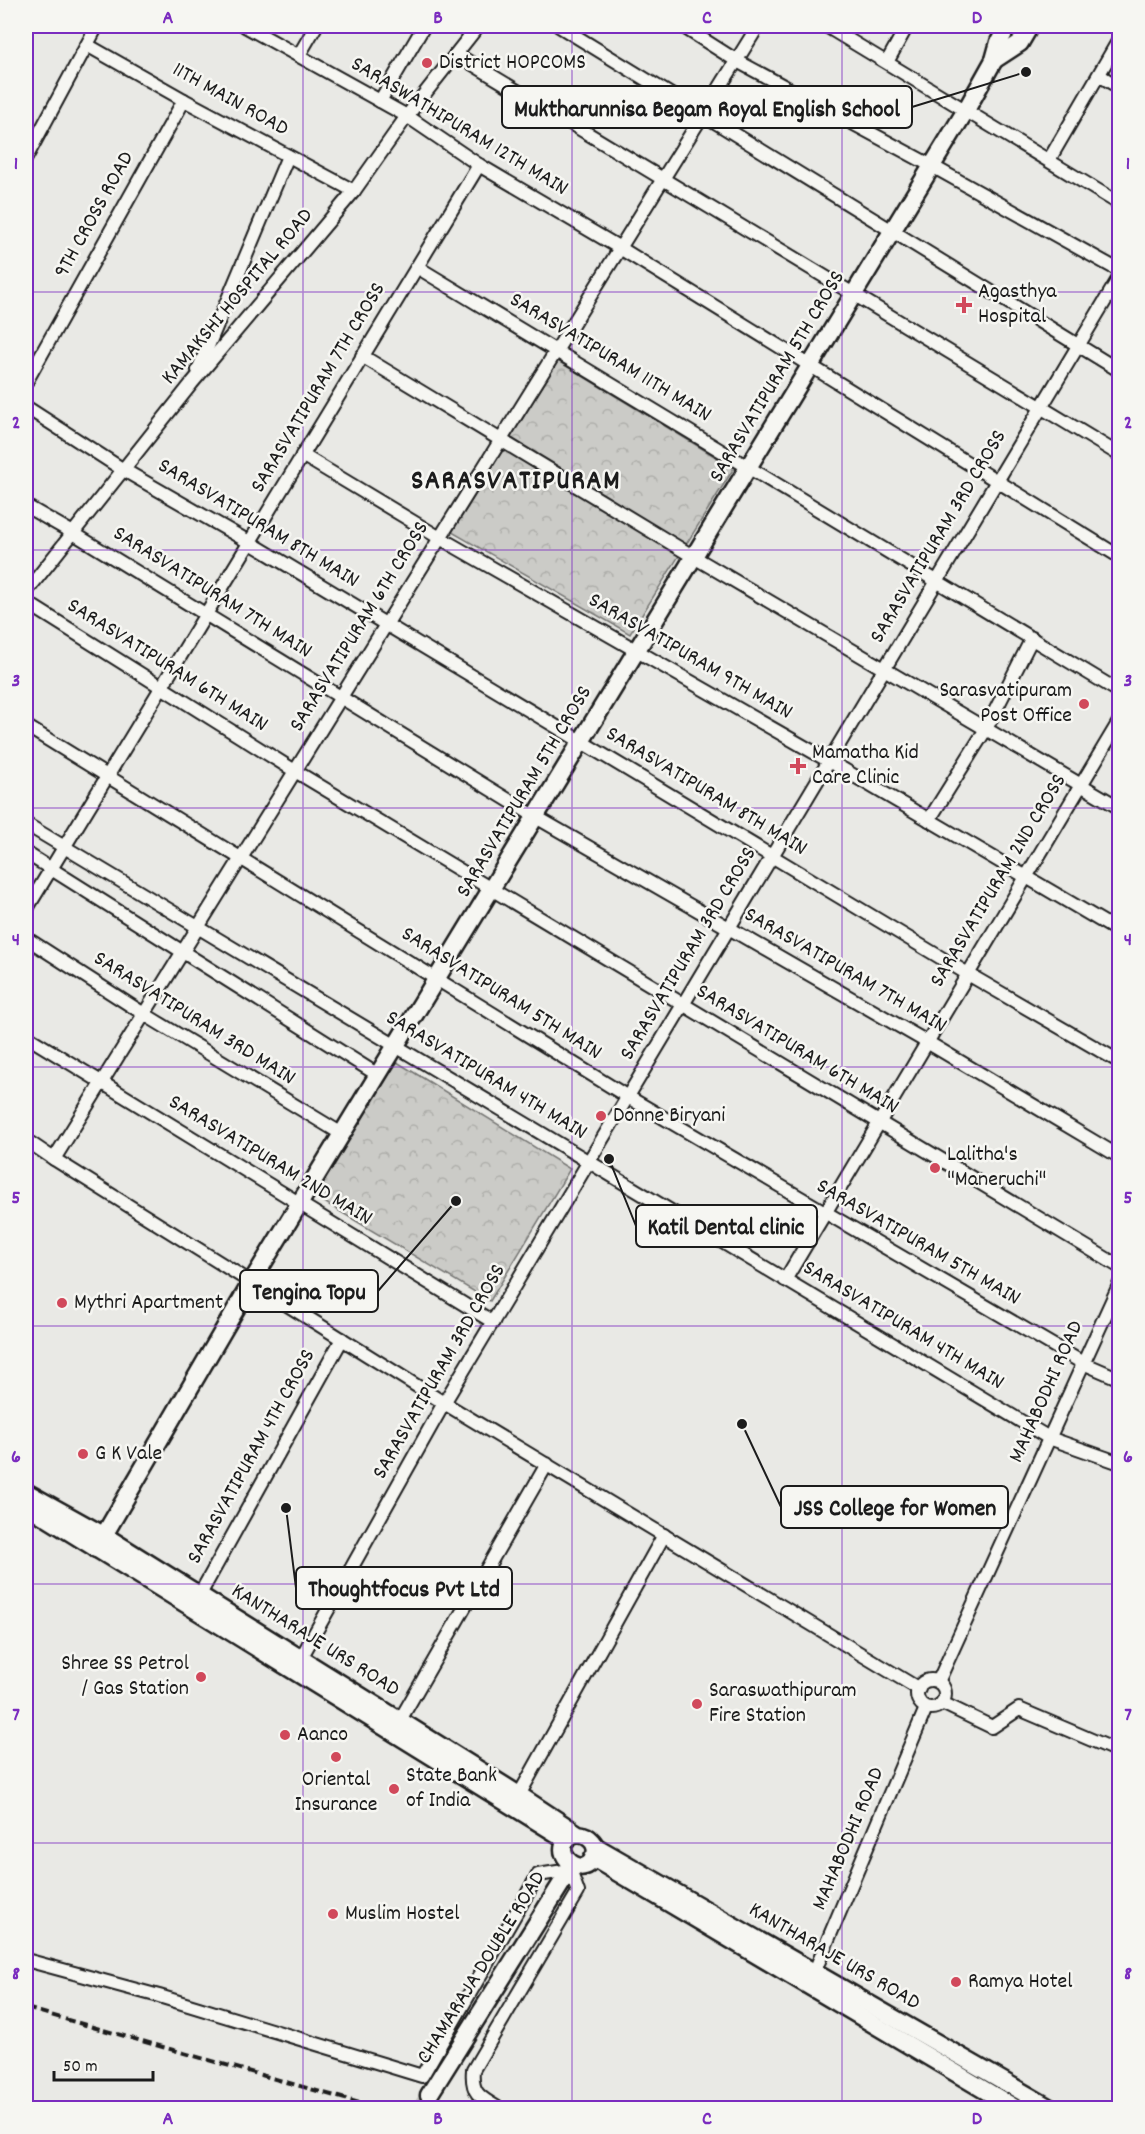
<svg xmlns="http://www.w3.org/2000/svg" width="1145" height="2134" viewBox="0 0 1145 2134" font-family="Dekko,sans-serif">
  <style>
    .forest { fill: url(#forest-crowns); stroke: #747472; stroke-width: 1.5 }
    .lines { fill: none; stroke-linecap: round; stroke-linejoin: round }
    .tertiary-tunnel { stroke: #c0c0bd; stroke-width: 16; stroke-dasharray: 16 8; stroke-linecap: butt }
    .minor-casing { stroke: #1c1c1c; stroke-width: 16 }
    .tertiary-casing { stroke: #1c1c1c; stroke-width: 21 }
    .minor { stroke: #f6f6f2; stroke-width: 12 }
    .tertiary { stroke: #f6f6f2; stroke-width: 16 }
    .rail { stroke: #1c1c1c; stroke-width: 4; stroke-dasharray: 9 4.5; stroke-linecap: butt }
    .grid { fill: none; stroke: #7b2cbf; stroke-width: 1.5; stroke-opacity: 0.55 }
    .poi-dot { fill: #d1495b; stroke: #f6f6f2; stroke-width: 2 }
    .labels { text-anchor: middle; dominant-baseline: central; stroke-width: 5; stroke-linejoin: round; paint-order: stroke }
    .poi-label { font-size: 22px; fill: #1c1c1c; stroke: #f6f6f2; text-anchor: start }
    .street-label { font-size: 22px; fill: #1c1c1c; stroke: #f6f6f2 }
    .district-label { font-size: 28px; font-weight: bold; letter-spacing: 1.5px; fill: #1c1c1c; stroke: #f6f6f2 }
    .leader { fill: none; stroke: #1c1c1c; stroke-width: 2 }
    .callout-dot { fill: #1c1c1c; stroke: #f6f6f2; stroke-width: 2 }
    .callout { fill: #f6f6f2; stroke: #1c1c1c; stroke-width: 2 }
    .callout-label { font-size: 24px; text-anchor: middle; font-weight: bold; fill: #1c1c1c }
    .neatline { fill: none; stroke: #7b2cbf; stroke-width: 2 }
    .grid-label { font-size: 20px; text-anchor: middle; font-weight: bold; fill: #7b2cbf }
  </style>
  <defs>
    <pattern id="forest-crowns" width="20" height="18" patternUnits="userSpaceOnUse" patternTransform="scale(1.5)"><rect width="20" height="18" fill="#cbcbc7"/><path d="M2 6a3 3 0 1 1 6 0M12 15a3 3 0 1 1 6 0" fill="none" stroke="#aeaeaa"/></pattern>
  </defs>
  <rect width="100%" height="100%" fill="#e9e9e5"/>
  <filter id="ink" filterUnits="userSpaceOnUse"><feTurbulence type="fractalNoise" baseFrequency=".0167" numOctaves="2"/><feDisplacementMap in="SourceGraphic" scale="12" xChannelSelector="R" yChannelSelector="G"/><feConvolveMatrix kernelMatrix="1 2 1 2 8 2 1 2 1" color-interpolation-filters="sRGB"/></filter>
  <g filter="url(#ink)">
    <g class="forest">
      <polygon points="558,361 734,468 630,634 452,532"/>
      <polygon points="397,1062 570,1169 490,1301 314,1196"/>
    </g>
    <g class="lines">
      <polyline class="tertiary-tunnel" points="420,2108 429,2095"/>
      <g class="minor-casing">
        <g id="minor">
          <polyline points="245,26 407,116 479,165 620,248 1120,557"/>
          <polyline points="559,26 1120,371"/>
          <polyline points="682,26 737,61 932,166 1120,271"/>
          <polyline points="826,26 1120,204"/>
          <polyline points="26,27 26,26"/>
          <polyline points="87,45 184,100 354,191"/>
          <polyline points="456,54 1120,455"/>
          <polyline points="299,55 316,26"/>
          <polyline points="887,62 907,26"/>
          <polyline points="1099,75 1120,88"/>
          <polyline points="380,101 424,26"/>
          <polyline points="26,158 97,26"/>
          <polyline points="1049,160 1120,38"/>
          <polyline points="417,267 1120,692"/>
          <polyline points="362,356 694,557 1120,808"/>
          <polyline points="198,370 288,156"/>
          <polyline points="26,382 184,100"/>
          <polyline points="26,407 122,469 249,542 968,974 1120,1062"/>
          <polyline points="302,455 440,538 829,761 1120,932"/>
          <polyline points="26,506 73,533 536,817 927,1042 1120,1157"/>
          <polyline points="26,592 192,383 354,191 407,116 478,26"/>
          <polyline points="26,602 295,771 1120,1267"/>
          <polyline points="26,726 628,1097 1083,1363 1120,1379"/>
          <polyline points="929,820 986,729 1032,638"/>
          <polyline points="26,824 1049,1438 1120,1463"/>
          <polyline points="26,853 378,1075"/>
          <polyline points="26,910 479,165"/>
          <polyline points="26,938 144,1014 342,1134"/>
          <polyline points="26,1036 493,1322"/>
          <polyline points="26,1140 54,1159 444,1403 919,1689"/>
          <polyline points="54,1159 758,26"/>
          <polyline points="785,1280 1120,720"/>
          <polyline points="199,1596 342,1339"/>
          <polyline points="297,1665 444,1403 1120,276"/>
          <circle cx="931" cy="1694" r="14"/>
          <polyline points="938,1682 1120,1283"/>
          <polyline points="942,1703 992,1727 1019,1709 1120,1752"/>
          <polyline points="400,1720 547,1464"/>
          <polyline points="519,1795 664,1535"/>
          <path d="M26,1960L159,1996L422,2076L538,1875L570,1870L578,1892L473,2070C471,2093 479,2097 498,2108"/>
          <polyline points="811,1980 926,1708"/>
        </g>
      </g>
      <g class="tertiary-casing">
        <g id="tertiary">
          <polyline points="994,60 1020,43 1030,26"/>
          <path d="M26,1492L105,1536L519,1795L578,1834C589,1835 600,1845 594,1857C581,1885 542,1844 578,1834"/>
          <polyline points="26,1505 567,1840"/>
          <polyline points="96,1549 251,1283 966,110 994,60 999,42 1008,26"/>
          <polyline points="595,1846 1050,2108"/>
          <polyline points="593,1858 1015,2108"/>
          <polyline points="429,2095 573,1865"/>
        </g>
      </g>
      <use href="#minor" class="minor"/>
      <use href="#tertiary" class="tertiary"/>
      <polyline class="rail" points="26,2008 377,2108"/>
    </g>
  </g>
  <path class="grid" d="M303,26V2108M572,26V2108M842,26V2108M26,292H1120M26,550H1120M26,808H1120M26,1067H1120M26,1326H1120M26,1584H1120M26,1843H1120"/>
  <g class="poi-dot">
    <circle cx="427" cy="63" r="6"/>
    <path d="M961 296h6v6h6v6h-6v6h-6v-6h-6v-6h6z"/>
    <circle cx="1084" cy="704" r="6"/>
    <path d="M795 757h6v6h6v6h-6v6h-6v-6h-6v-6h6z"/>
    <circle cx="601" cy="1116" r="6"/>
    <circle cx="935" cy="1168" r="6"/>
    <circle cx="62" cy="1303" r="6"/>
    <circle cx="83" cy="1454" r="6"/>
    <circle cx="201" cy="1677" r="6"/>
    <circle cx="697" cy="1704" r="6"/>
    <circle cx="285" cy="1735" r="6"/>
    <circle cx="336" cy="1757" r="6"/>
    <circle cx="394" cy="1789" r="6"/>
    <circle cx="333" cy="1914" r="6"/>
    <circle cx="956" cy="1982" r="6"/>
  </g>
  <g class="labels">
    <g class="poi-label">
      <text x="439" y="63">District HOPCOMS</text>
      <text x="978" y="292">Agasthya<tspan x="978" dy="25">Hospital</tspan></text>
      <text x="1072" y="691" text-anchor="end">Sarasvatipuram<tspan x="1072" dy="25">Post Office</tspan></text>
      <text x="812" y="753">Mamatha Kid<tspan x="812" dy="25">Care Clinic</tspan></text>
      <text x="613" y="1116">Donne Biryani</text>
      <text x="947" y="1155">Lalitha's<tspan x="947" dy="25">"Maneruchi"</tspan></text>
      <text x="74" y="1303">Mythri Apartment</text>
      <text x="95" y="1454">G K Vale</text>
      <text x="189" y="1664" text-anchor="end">Shree SS Petrol<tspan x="189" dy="25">/ Gas Station</tspan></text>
      <text x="709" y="1691">Saraswathipuram<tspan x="709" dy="25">Fire Station</tspan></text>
      <text x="297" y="1735">Aanco</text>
      <text x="406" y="1776">State Bank<tspan x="406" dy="25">of India</tspan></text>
      <text x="336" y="1780" text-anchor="middle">Oriental<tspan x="336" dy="25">Insurance</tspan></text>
      <text x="345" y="1914">Muslim Hostel</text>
      <text x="968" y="1982">Ramya Hotel</text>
    </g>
    <g class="street-label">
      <text transform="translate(230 100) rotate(29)">11TH MAIN ROAD</text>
      <text transform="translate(459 127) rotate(31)">SARASWATHIPURAM 12TH MAIN</text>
      <text transform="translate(95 215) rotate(-61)">9TH CROSS ROAD</text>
      <text transform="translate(238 297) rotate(-50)">KAMAKSHI HOSPITAL ROAD</text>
      <text transform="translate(610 358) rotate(31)">SARASVATIPURAM 11TH MAIN</text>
      <text transform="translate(778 377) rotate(-59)">SARASVATIPURAM 5TH CROSS</text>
      <text transform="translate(319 388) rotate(-59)">SARASVATIPURAM 7TH CROSS</text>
      <text transform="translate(258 524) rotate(31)">SARASVATIPURAM 8TH MAIN</text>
      <text transform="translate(939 537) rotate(-59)">SARASVATIPURAM 3RD CROSS</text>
      <text transform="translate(212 593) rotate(32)">SARASVATIPURAM 7TH MAIN</text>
      <text transform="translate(360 627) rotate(-58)">SARASVATIPURAM 6TH CROSS</text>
      <text transform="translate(690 657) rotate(30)">SARASVATIPURAM 9TH MAIN</text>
      <text transform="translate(167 666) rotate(32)">SARASVATIPURAM 6TH MAIN</text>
      <text transform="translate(525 792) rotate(-59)">SARASVATIPURAM 5TH CROSS</text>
      <text transform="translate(706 792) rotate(31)">SARASVATIPURAM 8TH MAIN</text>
      <text transform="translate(999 881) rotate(-59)">SARASVATIPURAM 2ND CROSS</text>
      <text transform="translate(689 954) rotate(-59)">SARASVATIPURAM 3RD CROSS</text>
      <text transform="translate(845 971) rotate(30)">SARASVATIPURAM 7TH MAIN</text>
      <text transform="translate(501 994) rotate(32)">SARASVATIPURAM 5TH MAIN</text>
      <text transform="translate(194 1019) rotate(32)">SARASVATIPURAM 3RD MAIN</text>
      <text transform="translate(797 1050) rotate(31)">SARASVATIPURAM 6TH MAIN</text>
      <text transform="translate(486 1076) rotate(31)">SARASVATIPURAM 4TH MAIN</text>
      <text transform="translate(270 1161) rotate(31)">SARASVATIPURAM 2ND MAIN</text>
      <text transform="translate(918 1243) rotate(30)">SARASVATIPURAM 5TH MAIN</text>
      <text transform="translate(903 1326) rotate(31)">SARASVATIPURAM 4TH MAIN</text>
      <text transform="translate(440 1372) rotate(-60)">SARASVATIPURAM 3RD CROSS</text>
      <text transform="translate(1047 1392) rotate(-66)">MAHABODHI ROAD</text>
      <text transform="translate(252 1457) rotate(-61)">SARASVATIPURAM 4TH CROSS</text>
      <text transform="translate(315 1641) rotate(32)">KANTHARAJE URS ROAD</text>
      <text transform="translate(849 1839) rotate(-67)">MAHABODHI ROAD</text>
      <text transform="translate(834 1957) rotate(30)">KANTHARAJE URS ROAD</text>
      <text transform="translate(482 1968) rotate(-58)">CHAMARAJA DOUBLE ROAD</text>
    </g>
    <g class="district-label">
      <text x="516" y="483">SARASVATIPURAM</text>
    </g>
  </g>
  <path class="leader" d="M1026 72L912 107M609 1159L636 1226M456 1201L378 1291M742 1424L781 1507M286 1508L296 1588"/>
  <g class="callout-dot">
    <circle cx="1026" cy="72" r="6"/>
    <circle cx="609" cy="1159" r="6"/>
    <circle cx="456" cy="1201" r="6"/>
    <circle cx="742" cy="1424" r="6"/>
    <circle cx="286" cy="1508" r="6"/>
  </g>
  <g class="callout">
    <rect x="502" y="86" width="410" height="42" rx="6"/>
    <rect x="636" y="1205" width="181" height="42" rx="6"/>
    <rect x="240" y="1270" width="138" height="42" rx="6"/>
    <rect x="781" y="1486" width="227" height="42" rx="6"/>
    <rect x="296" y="1567" width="216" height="42" rx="6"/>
  </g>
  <g class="callout-label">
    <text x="707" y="116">Muktharunnisa Begam Royal English School</text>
    <text x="726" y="1234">Katil Dental clinic</text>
    <text x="309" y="1299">Tengina Topu</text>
    <text x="895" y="1515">JSS College for Women</text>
    <text x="404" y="1596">Thoughtfocus Pvt Ltd</text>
  </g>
  <rect width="1145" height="2134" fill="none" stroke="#f6f6f2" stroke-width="66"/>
  <path d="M54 2071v9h99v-9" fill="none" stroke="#1c1c1c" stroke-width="3"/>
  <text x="63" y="2071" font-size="18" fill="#1c1c1c" stroke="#f6f6f2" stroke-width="4.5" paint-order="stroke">50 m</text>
  <rect x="33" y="33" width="1079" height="2068" class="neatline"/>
  <g class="grid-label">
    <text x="168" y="23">A</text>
    <text x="438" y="23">B</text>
    <text x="707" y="23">C</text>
    <text x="977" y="23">D</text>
    <text x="16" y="169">1</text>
    <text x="1128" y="169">1</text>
    <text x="16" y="428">2</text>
    <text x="1128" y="428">2</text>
    <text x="16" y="686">3</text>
    <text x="1128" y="686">3</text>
    <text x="16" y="945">4</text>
    <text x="1128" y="945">4</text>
    <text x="16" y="1203">5</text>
    <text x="1128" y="1203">5</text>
    <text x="16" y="1462">6</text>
    <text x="1128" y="1462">6</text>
    <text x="16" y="1720">7</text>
    <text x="1128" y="1720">7</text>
    <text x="16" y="1979">8</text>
    <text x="1128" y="1979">8</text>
    <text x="168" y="2124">A</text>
    <text x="438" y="2124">B</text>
    <text x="707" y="2124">C</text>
    <text x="977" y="2124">D</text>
  </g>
</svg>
